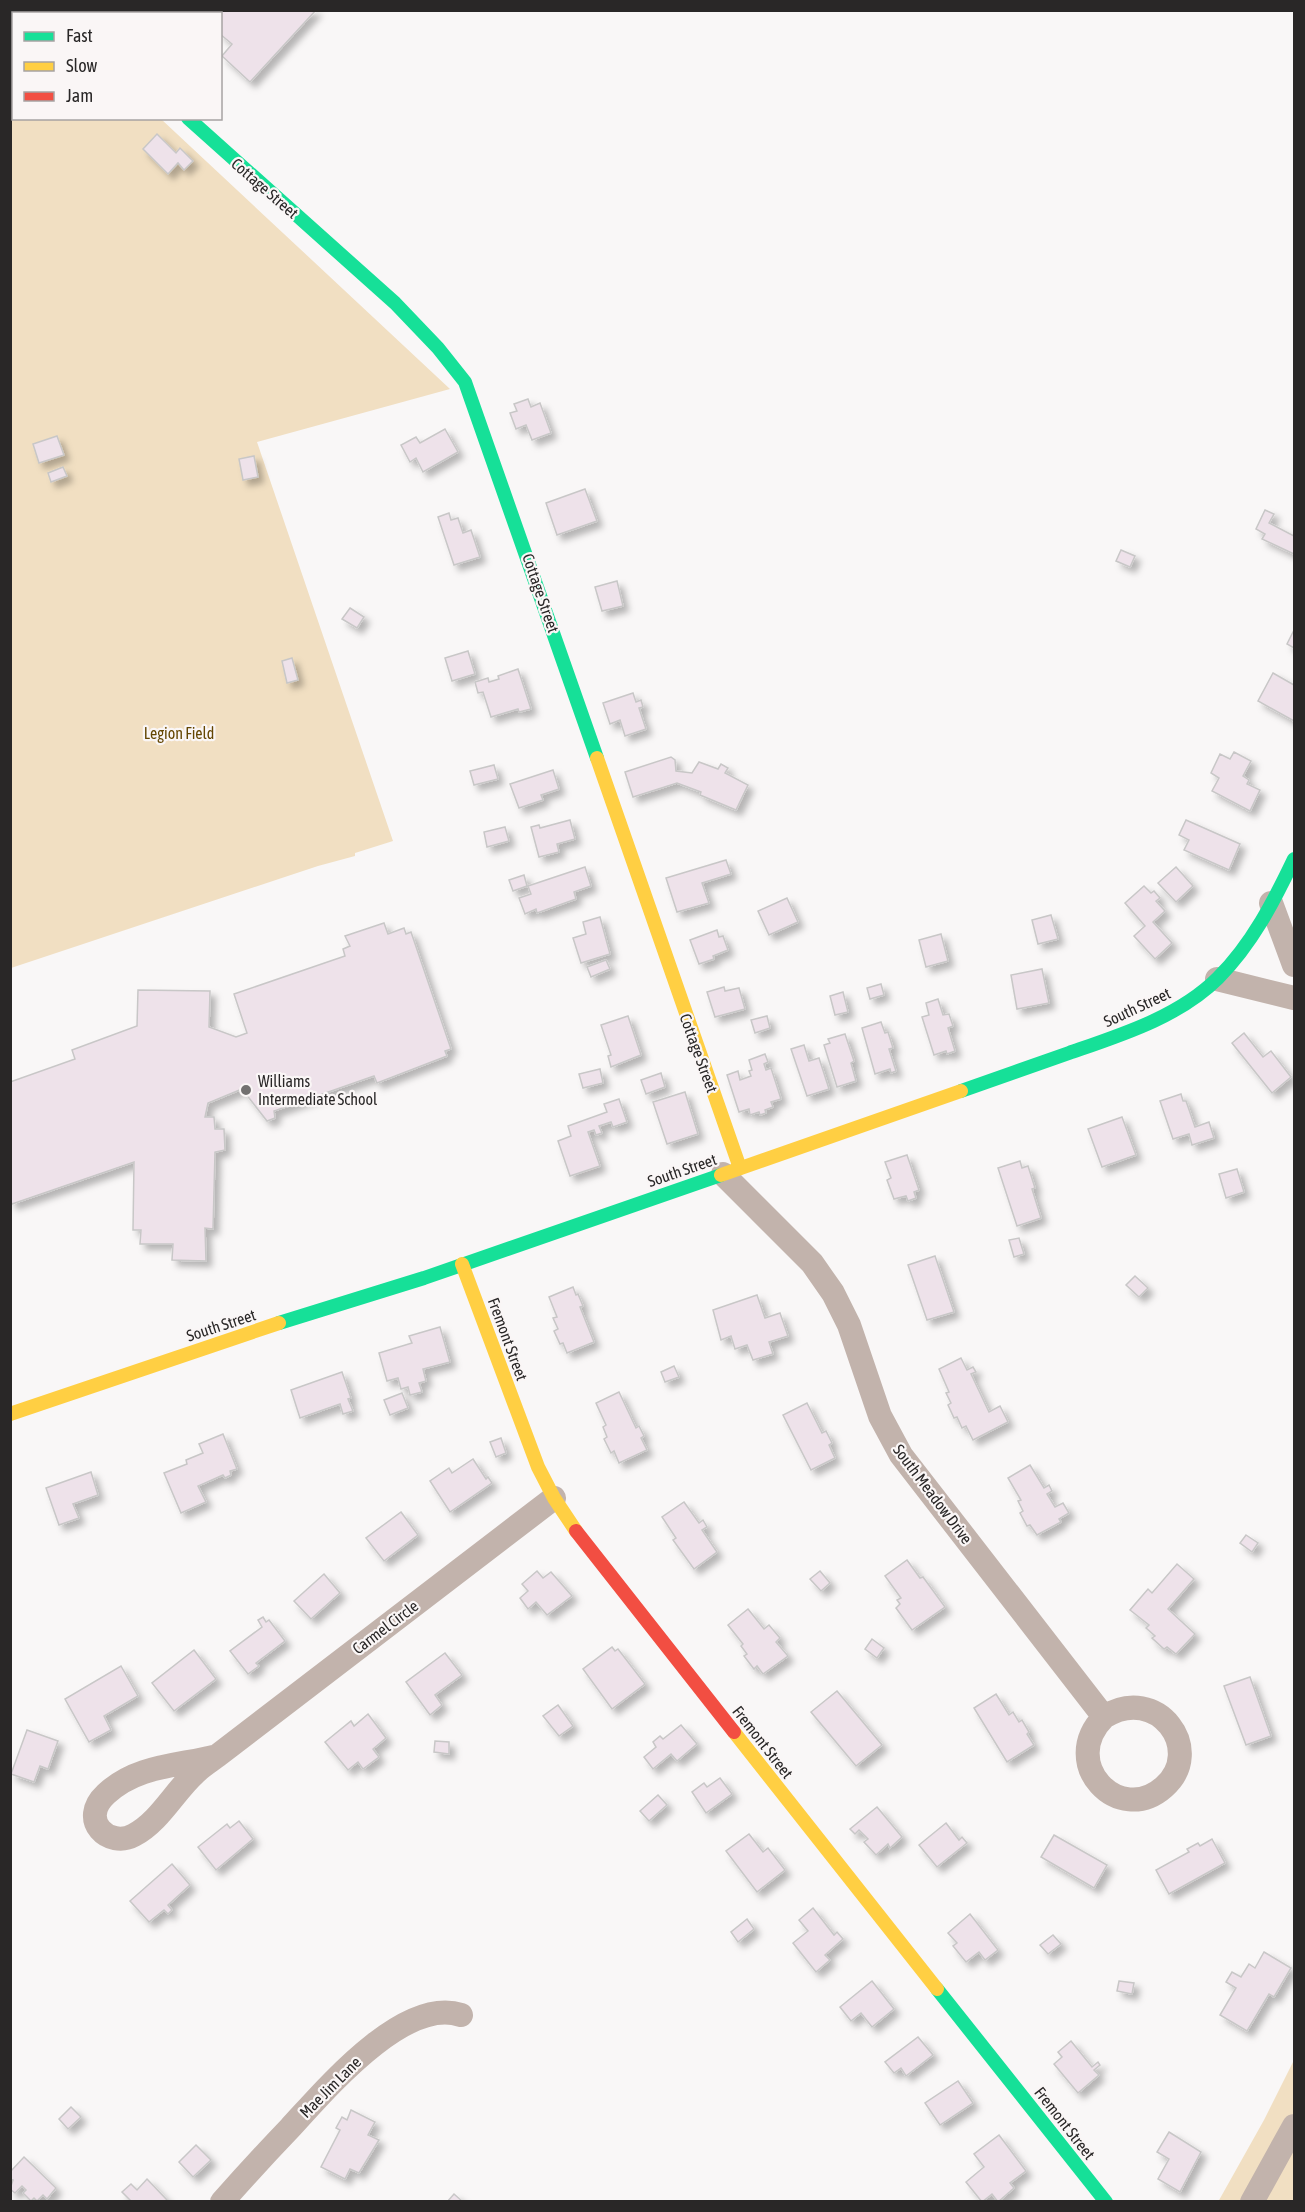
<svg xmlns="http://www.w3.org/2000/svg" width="1305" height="2212" viewBox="0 0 1305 2212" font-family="'Asap Condensed',sans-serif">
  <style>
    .green { fill: #f1dfc2 }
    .building { fill: #eee2ea; stroke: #c8c7c7; stroke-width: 1.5; filter: url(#shadow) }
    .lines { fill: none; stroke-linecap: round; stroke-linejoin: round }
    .street { stroke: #c2b3ac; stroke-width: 24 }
    .fast { stroke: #16e098; stroke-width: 14 }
    .slow { stroke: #ffcf43; stroke-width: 14 }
    .jam { stroke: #f24e42; stroke-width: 14 }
    .poi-dot { fill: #727070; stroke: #faf6f6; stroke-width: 2 }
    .labels { text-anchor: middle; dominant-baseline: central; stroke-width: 4.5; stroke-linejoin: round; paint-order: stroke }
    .street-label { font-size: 16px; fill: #292727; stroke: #faf6f6 }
    .park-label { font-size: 16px; fill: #644602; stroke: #faf6f6 }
    .poi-label { font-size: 16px; fill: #292727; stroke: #faf6f6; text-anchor: start }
  </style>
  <defs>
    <filter id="shadow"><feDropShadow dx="5.5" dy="5.5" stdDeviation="3" flood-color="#0004"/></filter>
  </defs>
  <rect width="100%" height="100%" fill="#f9f7f7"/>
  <g class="green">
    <polygon points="42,10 46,13 14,14 14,118 161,119 450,389 257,442 393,841 355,853 355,856 318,866 11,968 10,11"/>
    <polygon points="1294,2060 1294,2201 1218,2202 1264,2120"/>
  </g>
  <g class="building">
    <polygon points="194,10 316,10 250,82 222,56 232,44 220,34 220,14 197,14"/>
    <polygon points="157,134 176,153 180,148 193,161 184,170 178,163 168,174 143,149"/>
    <polygon points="528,399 531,407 540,403 551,433 532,440 526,425 516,429 510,413 517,411 514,404"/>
    <polygon points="445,429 458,452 423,472 416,458 410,462 401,445 416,437 420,443"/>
    <polygon points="57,436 64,455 39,463 33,444"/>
    <polygon points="254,456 258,477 243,480 239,459"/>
    <polygon points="63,467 67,476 51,482 48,473"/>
    <polygon points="585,489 597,521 557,535 546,503"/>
    <polygon points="1265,510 1274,514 1269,523 1294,536 1294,554 1262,539 1265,534 1256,529"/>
    <polygon points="449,513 451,520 458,518 463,533 471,530 480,557 454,565 438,517"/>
    <polygon points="1121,550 1135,556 1130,567 1116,561"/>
    <polygon points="617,581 623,606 602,611 595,587"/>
    <polygon points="350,608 364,617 357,628 342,619"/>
    <polygon points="1294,630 1294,648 1287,644"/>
    <polygon points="468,651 475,674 452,681 445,658"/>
    <polygon points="292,658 298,680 287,683 282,661"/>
    <polygon points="518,669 531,709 519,712 518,709 491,717 483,692 478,693 475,682 488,678 489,682 499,679 498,676"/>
    <polygon points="1273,673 1294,685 1294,721 1258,701"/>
    <polygon points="633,693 636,702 641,700 643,707 639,708 646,729 625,736 620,720 610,724 603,703"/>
    <polygon points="1234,752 1251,761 1243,776 1249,780 1247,784 1260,790 1250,811 1212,791 1219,778 1211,773 1220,754 1230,759"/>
    <polygon points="671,757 675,760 676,771 692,773 699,762 718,769 721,764 728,768 725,773 748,785 736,810 700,795 701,792 677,783 633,797 625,772"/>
    <polygon points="494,765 498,779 474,785 470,771"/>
    <polygon points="553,770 559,789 541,795 543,800 519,808 510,784"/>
    <polygon points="570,820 575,839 557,844 559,852 539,857 531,827 539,825 540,828"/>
    <polygon points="1186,820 1240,844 1229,870 1184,850 1189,840 1179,835"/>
    <polygon points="505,827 509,841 487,847 484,832"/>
    <polygon points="726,860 731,874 702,883 709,903 677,912 666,878"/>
    <polygon points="585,867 591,886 574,892 576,899 537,913 536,909 525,914 519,898 531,894 528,886"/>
    <polygon points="1176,867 1193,886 1176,902 1158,883"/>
    <polygon points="524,875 527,886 513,891 509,880"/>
    <polygon points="1144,886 1151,893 1154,891 1160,898 1156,901 1165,911 1153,922 1172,943 1155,959 1134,936 1145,926 1125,903"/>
    <polygon points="787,898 798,922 769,935 758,911"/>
    <polygon points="1051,915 1058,939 1038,944 1032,920"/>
    <polygon points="600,917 610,954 581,963 573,938 586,934 583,922"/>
    <polygon points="384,923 388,934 404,928 406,934 411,932 451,1049 445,1051 447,1056 377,1083 374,1076 274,1111 275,1118 267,1121 242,1089 208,1103 205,1117 214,1117 215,1129 224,1129 225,1150 215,1152 213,1229 205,1228 206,1261 172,1260 173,1244 140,1244 141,1230 133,1230 134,1162 12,1204 10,1199 10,1082 75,1059 72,1050 137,1026 138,990 210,991 209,1027 236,1037 247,1033 234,994 345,956 343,949 350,946 345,936"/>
    <polygon points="717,930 719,937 723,936 728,950 713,956 714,959 699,964 690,940"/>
    <polygon points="941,934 948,961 926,967 919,940"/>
    <polygon points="606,960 610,969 591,977 587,967"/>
    <polygon points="1042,969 1049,1003 1017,1009 1011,975"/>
    <polygon points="881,984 884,995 870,999 867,988"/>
    <polygon points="724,987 725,991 739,988 745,1009 715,1017 707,992"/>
    <polygon points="843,992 848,1012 835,1015 830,996"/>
    <polygon points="938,999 943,1015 949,1014 953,1026 948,1028 955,1051 947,1054 946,1051 934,1055 922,1017 929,1015 926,1003"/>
    <polygon points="628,1016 641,1055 611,1067 608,1056 611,1055 601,1025"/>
    <polygon points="767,1016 770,1028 755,1033 751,1020"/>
    <polygon points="881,1022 885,1033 888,1032 893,1048 889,1049 896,1071 891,1073 890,1069 875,1074 862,1028"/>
    <polygon points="1244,1033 1263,1057 1271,1051 1291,1077 1272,1093 1232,1043"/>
    <polygon points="845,1034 854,1061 851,1063 856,1081 837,1087 824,1045 830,1043 828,1039"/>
    <polygon points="804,1045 809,1061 819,1058 829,1089 807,1096 791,1049"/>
    <polygon points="765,1054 768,1062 764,1064 766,1070 771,1068 781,1099 771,1102 773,1107 765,1110 766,1113 760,1115 759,1112 750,1115 749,1109 739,1112 727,1075 738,1071 740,1080 751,1076 749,1071 752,1070 749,1060"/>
    <polygon points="600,1069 603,1083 583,1088 579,1074"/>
    <polygon points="661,1073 665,1087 646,1094 641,1080"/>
    <polygon points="685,1092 698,1134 667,1144 653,1102"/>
    <polygon points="1181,1094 1183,1101 1186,1101 1195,1127 1209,1122 1214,1138 1192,1145 1189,1134 1173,1139 1160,1101"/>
    <polygon points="619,1099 627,1122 613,1127 611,1122 599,1126 602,1133 596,1135 594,1130 588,1132 600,1166 570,1176 558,1141 571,1136 568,1126 607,1112 604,1104"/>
    <polygon points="1122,1117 1136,1155 1102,1167 1088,1129"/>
    <polygon points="907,1155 919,1190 914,1192 916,1198 908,1201 906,1196 894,1199 887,1180 891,1178 885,1162"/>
    <polygon points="1020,1161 1022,1168 1028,1166 1035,1188 1032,1189 1041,1218 1017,1226 998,1168"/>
    <polygon points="1237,1169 1244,1192 1226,1198 1219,1174"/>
    <polygon points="1019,1238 1024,1254 1014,1257 1009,1240"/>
    <polygon points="935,1256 954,1312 927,1320 908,1265"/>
    <polygon points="1135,1276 1148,1288 1139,1297 1126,1285"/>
    <polygon points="573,1287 576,1295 578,1294 583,1306 580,1307 594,1342 567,1353 563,1343 560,1344 554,1331 558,1329 553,1318 557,1317 549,1297"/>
    <polygon points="757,1295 765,1318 780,1313 788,1336 769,1342 773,1354 753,1360 747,1345 735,1349 731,1336 721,1340 713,1310"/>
    <polygon points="440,1327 450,1362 423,1369 426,1381 419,1383 422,1392 410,1395 408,1387 401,1389 398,1378 387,1381 379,1353 412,1343 409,1336"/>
    <polygon points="961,1358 967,1370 973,1367 976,1372 971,1374 989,1412 1000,1406 1008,1422 973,1440 966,1426 962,1428 957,1417 954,1418 948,1405 951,1403 946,1393 949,1392 939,1369"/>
    <polygon points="674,1366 679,1377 665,1382 661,1372"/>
    <polygon points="342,1372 351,1398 348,1399 353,1411 343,1414 340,1404 300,1418 291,1390"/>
    <polygon points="619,1392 636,1428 639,1426 644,1436 641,1438 647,1450 619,1463 614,1451 611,1453 604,1439 607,1437 603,1427 606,1425 596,1403"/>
    <polygon points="402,1393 408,1408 390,1415 384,1400"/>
    <polygon points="807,1403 822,1433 826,1431 832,1443 829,1445 835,1458 811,1470 783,1415"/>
    <polygon points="223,1434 237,1469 230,1471 231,1475 225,1478 223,1475 198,1486 206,1502 181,1513 164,1473 187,1464 186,1460 203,1453 199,1444"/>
    <polygon points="501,1438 506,1453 496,1457 490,1442"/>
    <polygon points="473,1459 486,1479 488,1477 492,1483 450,1512 430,1481 449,1468 452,1473"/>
    <polygon points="1030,1465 1044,1488 1049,1485 1052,1491 1047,1494 1055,1507 1063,1503 1069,1513 1059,1519 1061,1522 1037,1535 1030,1525 1027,1526 1020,1513 1023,1511 1018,1501 1021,1500 1008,1478"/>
    <polygon points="91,1472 98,1495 73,1504 79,1518 59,1525 46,1488"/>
    <polygon points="684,1502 699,1523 703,1520 707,1527 702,1530 717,1552 694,1569 673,1540 676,1538 662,1517"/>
    <polygon points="401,1512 418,1535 384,1561 366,1538"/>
    <polygon points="1246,1535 1258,1543 1252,1552 1240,1543"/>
    <polygon points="907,1560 920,1578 923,1577 945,1607 912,1630 896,1608 900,1604 897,1600 901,1598 885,1576"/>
    <polygon points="1177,1564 1194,1579 1168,1609 1195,1634 1176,1654 1167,1647 1164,1649 1152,1638 1155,1636 1146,1628 1149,1625 1130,1610 1148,1589 1152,1593"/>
    <polygon points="537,1571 543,1578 551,1572 572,1596 547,1615 536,1602 528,1609 520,1598 528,1591 522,1584"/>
    <polygon points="820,1571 830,1583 821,1591 810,1579"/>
    <polygon points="324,1574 340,1593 311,1619 294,1601"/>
    <polygon points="748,1609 764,1629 769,1625 780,1638 776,1642 788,1656 763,1674 757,1666 754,1669 744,1656 747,1654 741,1646 743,1644 728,1625"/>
    <polygon points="263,1617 266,1622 269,1620 285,1641 256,1663 259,1666 248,1674 230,1651 262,1627 258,1620"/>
    <polygon points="872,1639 884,1648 877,1658 865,1649"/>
    <polygon points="612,1647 615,1651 618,1649 645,1684 612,1709 583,1669"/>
    <polygon points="194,1650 216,1679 174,1711 152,1683"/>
    <polygon points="445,1653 462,1675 435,1695 442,1705 430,1715 406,1682"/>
    <polygon points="121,1666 138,1696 104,1716 111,1730 89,1742 65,1699"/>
    <polygon points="1250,1677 1271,1736 1246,1745 1224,1686"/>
    <polygon points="837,1691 882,1745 856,1766 811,1712"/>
    <polygon points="996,1694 1009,1715 1013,1712 1019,1722 1022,1720 1029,1732 1027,1734 1034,1745 1007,1762 974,1708"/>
    <polygon points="558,1705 573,1726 559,1736 543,1716"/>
    <polygon points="368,1714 386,1738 373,1749 379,1757 363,1769 358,1762 348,1770 325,1742 351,1721 354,1726"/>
    <polygon points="681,1725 697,1744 677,1761 671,1754 653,1769 644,1757 656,1747 653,1742 660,1736 663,1739"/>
    <polygon points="27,1730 58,1741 48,1769 40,1766 34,1782 11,1774"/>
    <polygon points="435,1741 449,1742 449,1754 434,1752"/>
    <polygon points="720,1778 732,1794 706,1813 692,1792 704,1783 707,1787"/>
    <polygon points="658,1795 667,1805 649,1821 640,1811"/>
    <polygon points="877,1807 902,1837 890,1848 888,1844 876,1855 864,1842 868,1839 859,1830 855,1834 850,1829"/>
    <polygon points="239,1821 253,1839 216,1870 198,1847 227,1824 230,1828"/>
    <polygon points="946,1823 959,1840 962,1837 967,1843 937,1867 919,1845"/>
    <polygon points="749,1834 763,1852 768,1848 785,1870 757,1892 726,1851"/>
    <polygon points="1054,1835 1107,1865 1094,1888 1041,1857"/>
    <polygon points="1212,1839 1225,1863 1169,1894 1156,1870 1189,1852 1187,1849 1198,1843 1200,1846"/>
    <polygon points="172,1864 190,1885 168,1905 172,1910 168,1914 164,1910 149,1922 130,1901"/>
    <polygon points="813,1908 834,1935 837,1932 843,1939 825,1955 830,1960 816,1972 793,1943 808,1931 799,1920"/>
    <polygon points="970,1914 998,1950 985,1960 979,1952 966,1962 953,1946 957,1943 948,1933"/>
    <polygon points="747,1919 754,1929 738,1942 731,1932"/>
    <polygon points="1053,1935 1061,1944 1048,1954 1040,1945"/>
    <polygon points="1264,1952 1291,1968 1274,1997 1269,1994 1247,2031 1220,2015 1236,1988 1226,1982 1232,1972 1241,1977 1249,1964 1255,1968"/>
    <polygon points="872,1981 894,2009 872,2027 861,2013 851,2021 840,2007"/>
    <polygon points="1119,1981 1134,1983 1132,1994 1117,1991"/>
    <polygon points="918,2037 933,2055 906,2076 901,2068 894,2073 885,2062"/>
    <polygon points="1071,2041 1092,2067 1098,2062 1100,2065 1094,2070 1099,2075 1078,2093 1054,2064 1062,2057 1058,2052"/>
    <polygon points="958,2081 973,2103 940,2125 925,2103"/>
    <polygon points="71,2107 81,2117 68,2129 59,2119"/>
    <polygon points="351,2110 375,2122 368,2135 379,2140 359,2173 350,2169 345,2179 321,2167 340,2130 336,2128 342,2117 347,2120"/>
    <polygon points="1169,2132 1201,2152 1180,2192 1158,2179 1169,2159 1157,2152"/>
    <polygon points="999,2135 1026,2171 1010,2183 1014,2188 998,2202 992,2194 982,2202 966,2182 984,2167 974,2154"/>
    <polygon points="196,2145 211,2160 193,2177 179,2162"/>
    <polygon points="24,2157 56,2188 47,2199 43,2195 37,2201 34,2198 31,2201 23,2193 26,2190 22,2186 15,2193 10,2189 13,2180 10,2179 10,2172"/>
    <polygon points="147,2179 167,2200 165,2202 132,2202 122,2192 131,2184 137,2190"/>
    <polygon points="454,2194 463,2202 447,2202"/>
  </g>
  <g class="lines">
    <g class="street">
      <polyline points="74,10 77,14"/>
      <polyline points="1271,903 1294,965"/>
      <polyline points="1217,979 1294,998"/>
      <path d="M723,1174L812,1263L833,1293L849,1325L880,1416L901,1455L1104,1717C1058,1763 1119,1827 1164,1787C1206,1750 1157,1683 1104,1717"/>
      <path d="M217,1756C209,1762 201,1767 195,1773C174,1792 160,1821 134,1835C109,1849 78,1820 106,1794C137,1765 178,1766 217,1756L554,1498"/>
      <path d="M222,2202C244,2177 267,2152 290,2128C325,2090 404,1996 461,2015"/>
      <polyline points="1252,2202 1294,2126"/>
    </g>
    <g class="fast">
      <polyline points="188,118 395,303 438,348 465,382 597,758"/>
      <path d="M961,1091C997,1078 1033,1066 1069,1053C1121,1035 1179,1017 1218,978C1252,944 1274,901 1294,859"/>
      <polyline points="279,1323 424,1278 721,1175"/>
      <polyline points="937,1989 1106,2202"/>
    </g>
    <g class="slow">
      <polyline points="597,758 740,1168"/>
      <polyline points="721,1175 961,1091"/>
      <polyline points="462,1264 538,1467 554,1498 576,1531"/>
      <polyline points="10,1414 279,1323"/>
      <polyline points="734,1732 937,1989"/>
    </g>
    <polyline class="jam" points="576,1531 734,1732"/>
  </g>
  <circle class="poi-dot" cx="246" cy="1090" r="6"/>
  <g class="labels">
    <g class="street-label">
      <text transform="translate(265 188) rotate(41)">Cottage Street</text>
      <text transform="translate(541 593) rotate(71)">Cottage Street</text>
      <text transform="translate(1137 1007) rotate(-25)">South Street</text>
      <text transform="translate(699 1053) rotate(70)">Cottage Street</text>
      <text transform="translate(682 1170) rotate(-19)">South Street</text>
      <text transform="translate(221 1325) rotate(-18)">South Street</text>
      <text transform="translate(508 1339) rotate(70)">Fremont Street</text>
      <text transform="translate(933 1494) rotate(53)">South Meadow Drive</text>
      <text transform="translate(385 1627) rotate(-37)">Carmel Circle</text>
      <text transform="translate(763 1742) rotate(52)">Fremont Street</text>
      <text transform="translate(330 2087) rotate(-45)">Mae Jim Lane</text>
      <text transform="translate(1065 2123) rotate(52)">Fremont Street</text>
    </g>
    <g class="park-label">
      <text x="179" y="733">Legion Field</text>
    </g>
    <g class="poi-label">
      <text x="258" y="1081">Williams<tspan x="258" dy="18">Intermediate School</tspan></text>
    </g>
  </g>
  <rect width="1305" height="2212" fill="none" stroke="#292727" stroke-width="24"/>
  <rect x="12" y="12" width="210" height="108" fill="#faf6f6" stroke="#a6a3a3" stroke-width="1.5"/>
  <rect x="24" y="32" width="30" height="9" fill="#16e098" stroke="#a6a3a3" stroke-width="1.5"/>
  <text x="66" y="42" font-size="18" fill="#292727">Fast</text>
  <rect x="24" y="62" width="30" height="9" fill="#ffcf43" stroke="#a6a3a3" stroke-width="1.5"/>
  <text x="66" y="72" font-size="18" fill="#292727">Slow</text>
  <rect x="24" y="92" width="30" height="9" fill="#f24e42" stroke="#a6a3a3" stroke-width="1.5"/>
  <text x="66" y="102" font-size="18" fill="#292727">Jam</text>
</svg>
